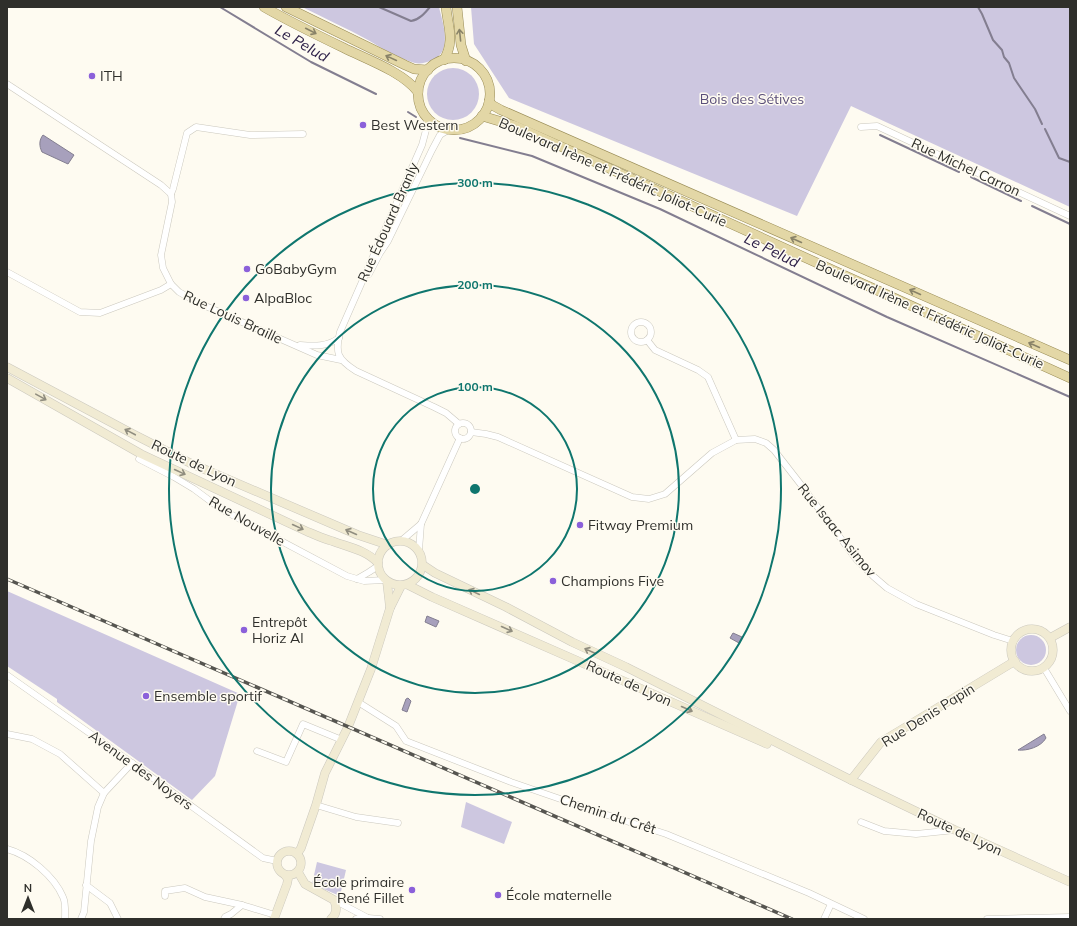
<svg xmlns="http://www.w3.org/2000/svg" width="1077" height="926" viewBox="0 0 1077 926" font-family="Mulish,sans-serif">
  <style>
    .green { fill: #cdc7e0 }
    .water { fill: #a7a0bc; stroke: #837e90 }
    .lines { fill: none; stroke-linecap: round; stroke-linejoin: round }
    .stream { stroke: #837e90; stroke-width: 2 }
    .street-casing { stroke: #cbc8be; stroke-width: 7 }
    .secondary-casing { stroke: #cbc8be; stroke-width: 9 }
    .primary-casing { stroke: #988b55; stroke-width: 10 }
    .street { stroke: #fff; stroke-width: 6 }
    .secondary { stroke: #f1ebd3; stroke-width: 8 }
    .primary { stroke: #e3d7a6; stroke-width: 9 }
    .rail-casing { stroke: #565550; stroke-width: 3.5 }
    .rail { stroke: #fefbf1; stroke-width: 2; stroke-dasharray: 6; stroke-linecap: butt }
    .oneway { stroke: #898368 }
    .oneway2 { stroke: #908d7f }
    .ring { fill: none; stroke: #0f766e; stroke-width: 2 }
    .poi-dot { fill: #8b60da; stroke: #fefbf1; stroke-width: 1.5 }
    .labels { text-anchor: middle; dominant-baseline: central; stroke-width: 3; stroke-linejoin: round; paint-order: stroke }
    .poi-label { font-size: 14px; fill: #2f2f2b; stroke: #fefbf1; text-anchor: start }
    .park-label { font-size: 14px; fill: #5a4e79; stroke: #fefbf1 }
    .street-label { font-size: 14px; fill: #2f2f2b; stroke: #fefbf1 }
    .water-label { font-size: 15px; font-style: italic; fill: #2f2249; stroke: #fefbf1 }
    .centre { fill: #0f766e; stroke: #fefbf1; stroke-width: 2 }
    .ring-label { font-size: 12px; text-anchor: middle; font-weight: bold; fill: #0f766e; stroke: #fefbf1; stroke-width: 3; stroke-linejoin: round; paint-order: stroke }
  </style>
  <rect width="100%" height="100%" fill="#fefbf1"/>
  <g class="green">
    <path d="M302,7H439C442,20 449,39 442,52C437,60 423,65 415,63C398,58 383,49 368,40C346,28 324,18 302,7Z"/>
    <polygon points="471,7 1070,7 1070,207 851,106 797,216 509,98 474,44"/>
    <circle cx="453" cy="94" r="26"/>
    <polygon points="7,591 240,694 215,776 192,800 57,702 57,699 7,666"/>
    <circle cx="1031" cy="650" r="15"/>
    <polygon points="466,802 512,822 504,844 461,827"/>
    <polygon points="317,862 346,870 340,896 312,884"/>
  </g>
  <g class="water">
    <path d="M43,135L74,155L68,164L42,152C39,146 39,140 43,135Z"/>
    <polygon points="427,616 439,621 436,627 425,622"/>
    <polygon points="733,633 742,637 739,643 730,638"/>
    <polygon points="408,698 411,701 407,712 402,710 406,699"/>
    <path d="M1044,734L1046,738C1041,747 1027,751 1018,750Z"/>
  </g>
  <g class="lines">
    <g class="stream">
      <polyline points="220,7 311,62 376,94"/>
      <path d="M379,7L411,21C419,20 425,13 430,7"/>
      <polyline points="978,7 982,14 993,40 1002,50 1004,57 1009,63 1014,78 1035,109 1042,124"/>
      <polyline points="408,112 416,117"/>
      <polyline points="1045,129 1059,158 1070,162"/>
      <polyline points="880,135 959,172"/>
      <polyline points="460,138 532,156 660,209 887,317 1070,397"/>
      <polyline points="971,177 1021,201"/>
      <polyline points="1032,206 1070,224"/>
    </g>
    <g class="street-casing">
      <g id="street">
        <polyline points="7,84 161,185 171,194 172,202 161,255 163,268 171,284 179,292 201,304 317,355 341,360"/>
        <path d="M427,118L426,130L422,145L340,332C335,353 337,359 356,371L434,407L446,413L459,424"/>
        <polyline points="861,127 877,126 1070,216"/>
        <polyline points="171,194 173,189 187,133 196,127 250,135 303,134"/>
        <polyline points="7,272 80,312 100,313 161,290 171,284"/>
        <polyline points="369,274 380,253 388,241 432,150 440,135 448,130"/>
        <circle cx="641" cy="332" r="10"/>
        <polyline points="647,340 655,350 698,370 708,377 736,440"/>
        <path d="M300,345C314,346 327,347 339,338"/>
        <circle cx="463" cy="431" r="8"/>
        <polyline points="471,432 486,434 498,437 632,497 649,499 665,494 712,453 736,440 755,439 766,443 774,450 802,486 856,559 873,576 887,588 916,604 994,635 1013,641"/>
        <polyline points="139,459 174,477 194,489 221,509 347,576 364,581 385,580"/>
        <polyline points="401,541 421,524"/>
        <polyline points="419,550 421,524 460,438"/>
        <polyline points="357,579 369,572 378,566"/>
        <polyline points="1044,668 1070,711"/>
        <polyline points="7,675 132,763 263,858 277,861"/>
        <polyline points="358,702 396,726 406,741 511,782 598,812 666,834 809,893 864,919"/>
        <polyline points="7,734 32,739 60,754 104,793"/>
        <polyline points="257,751 286,762 303,724 342,740"/>
        <polyline points="316,805 356,817 398,823"/>
        <polyline points="861,822 884,831 916,834 955,830"/>
        <path d="M7,849C29,855 54,876 63,897C66,903 65,912 65,919"/>
        <polyline points="86,885 110,903 118,919"/>
        <polyline points="165,896 165,891 185,888 205,897 242,905"/>
        <polyline points="334,900 368,918"/>
        <polyline points="81,919 84,912 91,841 98,807 104,793 132,763"/>
        <polyline points="224,919 225,917 231,914 242,905 275,915"/>
        <polyline points="356,919 368,918 380,919"/>
        <polyline points="824,919 831,904"/>
        <polyline points="987,919 1070,917"/>
      </g>
    </g>
    <g class="secondary-casing">
      <g id="secondary">
        <polyline points="7,367 133,434 190,463 358,535 388,545"/>
        <path d="M7,378L141,454L308,532C316,535 324,539 332,541C348,547 366,550 378,563"/>
        <circle cx="400" cy="563" r="22"/>
        <polyline points="423,565 435,573 506,607 572,642 626,667 851,780 955,830 1070,882"/>
        <polyline points="387,582 390,608"/>
        <path d="M408,585L432,597C544,646 655,695 767,744"/>
        <circle cx="1032" cy="650" r="21"/>
        <polyline points="1050,638 1070,627"/>
        <polyline points="851,780 881,742 1015,661"/>
        <circle cx="289" cy="863" r="12"/>
        <polyline points="297,854 301,848 316,805 325,773 348,727 371,669 390,608 401,586"/>
        <path d="M298,872L305,884L334,900C337,907 337,914 331,919"/>
        <polyline points="274,919 287,884 288,879 285,875"/>
      </g>
    </g>
    <g class="primary-casing">
      <g id="primary">
        <path d="M264,7C290,22 317,35 344,48C366,59 403,72 418,92"/>
        <polyline points="286,7 405,65 414,69 428,70"/>
        <polyline points="457,7 461,45 466,61"/>
        <circle cx="454" cy="94" r="36"/>
        <path d="M444,60C455,40 448,28 446,7"/>
        <polyline points="489,101 492,105 501,110 1070,360"/>
        <polyline points="482,116 516,126 1070,378"/>
      </g>
    </g>
    <use href="#street" class="street"/>
    <use href="#secondary" class="secondary"/>
    <use href="#primary" class="primary"/>
    <g class="rail-casing">
      <polyline id="rail" points="7,579 792,919"/>
    </g>
    <use href="#rail" class="rail"/>
  </g>
  <defs><path id="oneway-shaft" d="M-6 0H5M1.5-3L5.5 0L1.5 3" fill="none" stroke-width="1.6" stroke-linecap="round" stroke-linejoin="round"/></defs>
  <g class="oneway">
    <use href="#oneway-shaft" transform="translate(311 31) rotate(27)"/>
    <use href="#oneway-shaft" transform="translate(460 35) rotate(-96)"/>
    <use href="#oneway-shaft" transform="translate(391 58) rotate(-155)"/>
    <use href="#oneway-shaft" transform="translate(796 240) rotate(-156)"/>
    <use href="#oneway-shaft" transform="translate(915 292) rotate(-156)"/>
    <use href="#oneway-shaft" transform="translate(1034 345) rotate(-156)"/>
  </g>
  <g class="oneway2">
    <use href="#oneway-shaft" transform="translate(41 397) rotate(29)"/>
    <use href="#oneway-shaft" transform="translate(130 432) rotate(-152)"/>
    <use href="#oneway-shaft" transform="translate(180 472) rotate(25)"/>
    <use href="#oneway-shaft" transform="translate(298 527) rotate(25)"/>
    <use href="#oneway-shaft" transform="translate(351 532) rotate(-156)"/>
    <use href="#oneway-shaft" transform="translate(474 592) rotate(-155)"/>
    <use href="#oneway-shaft" transform="translate(507 629) rotate(24)"/>
    <use href="#oneway-shaft" transform="translate(590 651) rotate(-155)"/>
    <use href="#oneway-shaft" transform="translate(687 709) rotate(24)"/>
  </g>
  <g class="ring">
    <circle cx="475" cy="489" r="102"/>
    <circle cx="475" cy="489" r="204"/>
    <circle cx="475" cy="489" r="306"/>
  </g>
  <g class="poi-dot">
    <circle cx="92" cy="76" r="4"/>
    <circle cx="363" cy="125" r="4"/>
    <circle cx="247" cy="269" r="4"/>
    <circle cx="246" cy="298" r="4"/>
    <circle cx="580" cy="525" r="4"/>
    <circle cx="553" cy="581" r="4"/>
    <circle cx="244" cy="630" r="4"/>
    <circle cx="146" cy="696" r="4"/>
    <circle cx="412" cy="890" r="4"/>
    <circle cx="498" cy="895" r="4"/>
  </g>
  <g class="labels">
    <g class="poi-label">
      <text x="100" y="76">ITH</text>
      <text x="371" y="125">Best Western</text>
      <text x="255" y="269">GoBabyGym</text>
      <text x="254" y="298">AlpaBloc</text>
      <text x="588" y="525">Fitway Premium</text>
      <text x="561" y="581">Champions Five</text>
      <text x="252" y="622">Entrepôt<tspan x="252" dy="16">Horiz Al</tspan></text>
      <text x="154" y="696">Ensemble sportif</text>
      <text x="404" y="882" text-anchor="end">École primaire<tspan x="404" dy="16">René Fillet</tspan></text>
      <text x="506" y="895">École maternelle</text>
    </g>
    <g class="park-label">
      <text x="752" y="99">Bois des Sétives</text>
    </g>
    <g class="street-label">
      <text transform="translate(966 167) rotate(25)">Rue Michel Carron</text>
      <text transform="translate(613 172) rotate(24)">Boulevard Irène et Frédéric Joliot-Curie</text>
      <text transform="translate(388 222) rotate(-66)">Rue Édouard Branly</text>
      <text transform="translate(930 314) rotate(24)">Boulevard Irène et Frédéric Joliot-Curie</text>
      <text transform="translate(233 317) rotate(25)">Rue Louis Braille</text>
      <text transform="translate(194 463) rotate(25)">Route de Lyon</text>
      <text transform="translate(247 521) rotate(30)">Rue Nouvelle</text>
      <text transform="translate(837 530) rotate(51)">Rue Isaac Asimov</text>
      <text transform="translate(629 683) rotate(24)">Route de Lyon</text>
      <text transform="translate(928 715) rotate(-32)">Rue Denis Papin</text>
      <text transform="translate(141 770) rotate(36)">Avenue des Noyers</text>
      <text transform="translate(608 814) rotate(18)">Chemin du Crêt</text>
      <text transform="translate(960 832) rotate(25)">Route de Lyon</text>
    </g>
    <g class="water-label">
      <text transform="translate(302 43) rotate(30)">Le Pelud</text>
      <text transform="translate(772 250) rotate(26)">Le Pelud</text>
    </g>
  </g>
  <circle cx="475" cy="489" r="6" class="centre"/>
  <g class="ring-label">
    <text x="475" y="187">300 m</text>
    <text x="475" y="289">200 m</text>
    <text x="475" y="391">100 m</text>
  </g>
  <rect width="1077" height="926" fill="none" stroke="#2f2f2b" stroke-width="16"/>
  <g transform="translate(28 898)" stroke="#fefbf1" stroke-width="3" paint-order="stroke">
  <path d="M0-3L7 15L0 10L-7 15Z" fill="#2f2f2b"/>
  <text y="-6" font-size="11" font-weight="bold" text-anchor="middle" fill="#2f2f2b">N</text>
  </g>
</svg>
